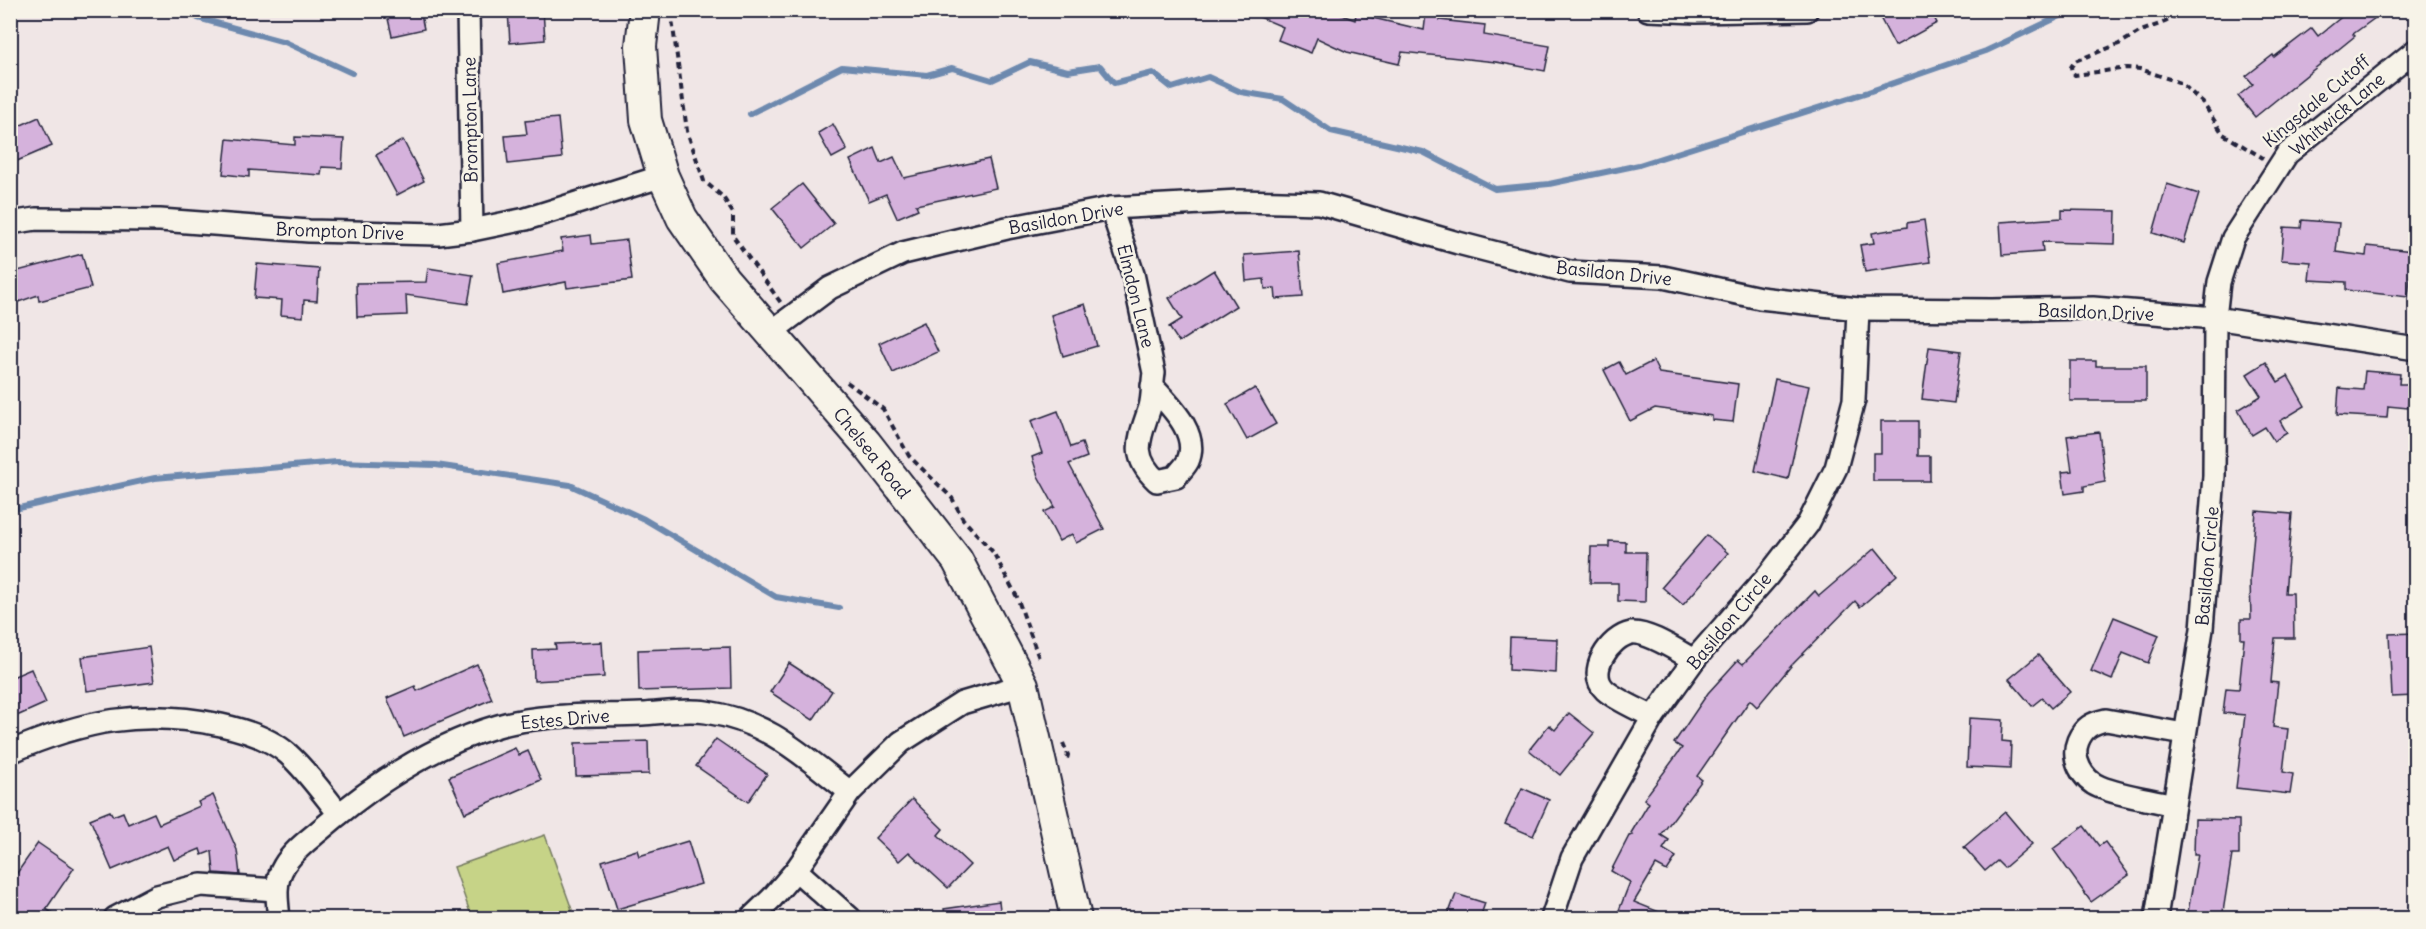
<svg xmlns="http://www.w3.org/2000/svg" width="2426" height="929" viewBox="0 0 2426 929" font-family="Delius,sans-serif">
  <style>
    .green { fill: #c6d387; stroke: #747a61; stroke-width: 1.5 }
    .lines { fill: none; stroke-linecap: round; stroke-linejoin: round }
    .stream { stroke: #6d89ae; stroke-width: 6 }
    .building { fill: #d5b2dc; stroke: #22223b; stroke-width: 1.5 }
    .street-casing { stroke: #22223b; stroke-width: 26 }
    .secondary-casing { stroke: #22223b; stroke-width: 34 }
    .path { stroke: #22223b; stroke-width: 4; stroke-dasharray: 6 4.5; stroke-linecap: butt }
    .street { stroke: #f7f3e8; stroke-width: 21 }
    .secondary { stroke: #f7f3e8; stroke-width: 30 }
    .labels { text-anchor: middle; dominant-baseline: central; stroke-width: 5; stroke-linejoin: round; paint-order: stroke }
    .street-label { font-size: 18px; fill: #22223b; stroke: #f7f3e8 }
  </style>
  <rect width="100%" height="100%" fill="#f0e6e6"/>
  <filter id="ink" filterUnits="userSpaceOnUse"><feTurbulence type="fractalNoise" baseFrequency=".0167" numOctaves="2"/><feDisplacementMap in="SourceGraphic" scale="12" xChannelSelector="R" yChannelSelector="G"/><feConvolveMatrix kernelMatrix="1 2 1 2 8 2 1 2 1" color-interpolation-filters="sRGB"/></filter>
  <g filter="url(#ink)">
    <polygon class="green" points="545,835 575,918 472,918 454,867"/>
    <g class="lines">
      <g class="stream">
        <polyline points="186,10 198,18 285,42 352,73"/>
        <polyline points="750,114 842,67 927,75 952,68 992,80 1030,62 1068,71 1100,66 1114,83 1153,73 1172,88 1208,77 1241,92 1283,99 1331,131 1423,152 1495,189 1549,184 1639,165 1868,92 1986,51 2073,10"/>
        <polyline points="10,510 155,478 337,462 436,465 570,485 644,519 776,597 839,608"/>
      </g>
    </g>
    <g class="building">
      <polygon points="386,10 420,10 424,29 392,36"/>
      <polygon points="508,10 543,10 545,40 510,43"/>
      <polygon points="1243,10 1329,10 1355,20 1356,14 1424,30 1426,14 1441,16 1440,20 1485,25 1484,35 1550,46 1545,71 1496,62 1402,52 1399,64 1347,52 1317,38 1311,53 1278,40 1283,27"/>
      <polygon points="1876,10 1930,10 1937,23 1895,46"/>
      <polygon points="2350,10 2386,10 2353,34 2355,36 2255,117 2238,96 2253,84 2246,76 2273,55 2274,57 2312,28 2318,36"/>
      <polygon points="39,117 52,146 10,164 10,130"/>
      <polygon points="558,118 562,158 508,164 505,136 527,134 525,121"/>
      <polygon points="833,124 847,150 832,158 818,133"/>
      <polygon points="295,137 344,139 342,168 322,167 321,175 249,170 249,177 223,174 227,139 295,145"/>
      <polygon points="403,140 424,181 397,195 376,155"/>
      <polygon points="875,148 881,163 894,157 904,178 989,159 996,188 916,205 918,209 897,218 886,194 869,201 850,160"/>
      <polygon points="802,184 834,224 804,248 772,208"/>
      <polygon points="2167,184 2199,194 2184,243 2153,233"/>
      <polygon points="2062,210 2116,211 2115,244 2042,242 2043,252 2002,255 2000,222 2062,218"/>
      <polygon points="1924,220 1930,262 1865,272 1860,245 1874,243 1872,233 1907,227 1907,223"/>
      <polygon points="2302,220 2339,223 2336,252 2366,256 2367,246 2413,251 2408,297 2346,290 2346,282 2309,280 2311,262 2281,260 2284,227 2301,228"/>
      <polygon points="591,235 592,244 627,240 632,280 567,288 566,282 503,294 498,263 563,251 561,239"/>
      <polygon points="1299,251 1303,297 1276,299 1275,288 1265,289 1264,279 1246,281 1244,255"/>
      <polygon points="82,254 91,288 39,301 38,295 10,305 10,273"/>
      <polygon points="257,264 319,269 317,301 304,300 303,317 281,315 282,300 254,298"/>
      <polygon points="428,268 473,275 468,304 406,295 407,315 357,317 356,283 426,282"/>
      <polygon points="1214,270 1236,306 1179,342 1169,327 1182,319 1169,298"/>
      <polygon points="1085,304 1097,346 1063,356 1051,315"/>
      <polygon points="924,322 938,352 893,373 879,343"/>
      <polygon points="1929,347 1961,351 1954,403 1922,399"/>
      <polygon points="1653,361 1659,373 1738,384 1733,422 1712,420 1712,416 1655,408 1630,421 1604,370 1619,362 1626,375"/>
      <polygon points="2070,361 2096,361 2096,366 2146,366 2146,401 2070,401"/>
      <polygon points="2266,362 2278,382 2288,376 2305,406 2280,421 2287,433 2274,441 2265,427 2252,435 2238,410 2261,396 2247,374"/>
      <polygon points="2365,371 2400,374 2399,384 2410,384 2408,408 2388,406 2387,418 2337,415 2339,388 2363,390"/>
      <polygon points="1775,379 1809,386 1788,479 1755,471"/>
      <polygon points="1255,388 1276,424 1247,440 1227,404"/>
      <polygon points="1058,411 1071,447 1082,443 1087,457 1069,464 1104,529 1076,543 1072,534 1059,541 1044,512 1055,507 1038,476 1032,457 1042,453 1031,421"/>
      <polygon points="1881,421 1918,421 1918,456 1930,456 1930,481 1873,481 1873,453 1881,453"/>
      <polygon points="2099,432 2105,482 2084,486 2084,491 2065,494 2062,472 2072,471 2067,436"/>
      <polygon points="2256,511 2292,514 2285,593 2293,593 2294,638 2275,638 2271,682 2278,683 2273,727 2288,729 2283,772 2293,774 2290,794 2236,788 2245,715 2223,713 2226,688 2239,689 2244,639 2241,639 2241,619 2251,619 2250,578"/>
      <polygon points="1707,535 1728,553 1683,605 1662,587"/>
      <polygon points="1609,541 1626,542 1626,552 1646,552 1645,602 1618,601 1618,583 1590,583 1591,547 1609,547"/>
      <polygon points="1875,548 1897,575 1860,607 1855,601 1791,666 1757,707 1750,700 1697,776 1702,780 1661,835 1669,840 1663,849 1676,857 1667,871 1656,865 1634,902 1674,918 1616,918 1630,882 1611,871 1629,836 1633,835 1631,833 1649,803 1644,799 1682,748 1674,743 1708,693 1738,660 1743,664 1815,591 1819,596"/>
      <polygon points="2114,617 2159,635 2148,663 2123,653 2112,680 2091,671"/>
      <polygon points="2415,633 2415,696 2392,697 2389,634"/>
      <polygon points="1510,637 1557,639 1556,673 1509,670"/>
      <polygon points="602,642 604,677 534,681 533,650 556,649 555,644"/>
      <polygon points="149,647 154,682 87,691 82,657"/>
      <polygon points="730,647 731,688 639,691 638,650"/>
      <polygon points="2038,655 2070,692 2051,708 2042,698 2032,706 2009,679"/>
      <polygon points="789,663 832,691 813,720 770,692"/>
      <polygon points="477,664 492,699 404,737 387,698 415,686 417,691"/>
      <polygon points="31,669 46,703 10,719 10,678"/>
      <polygon points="1569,713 1594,733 1560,775 1529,750 1549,725 1555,730"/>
      <polygon points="1969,718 2003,720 2002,741 2011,742 2010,769 1967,767"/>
      <polygon points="716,739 767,774 748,802 696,766"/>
      <polygon points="648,741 649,774 576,776 575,743"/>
      <polygon points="515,748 519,755 528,751 541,780 465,813 449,777"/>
      <polygon points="1522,788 1549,800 1533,836 1505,824"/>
      <polygon points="213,795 237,850 240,875 214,873 212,851 202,855 200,849 174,860 168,846 112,870 90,819 110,811 113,816 123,812 128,824 154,813 159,824 200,806 198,802"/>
      <polygon points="912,799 943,829 938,835 970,865 948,888 909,852 899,861 875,838"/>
      <polygon points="2005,812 2032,844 2004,868 1997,861 1985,871 1964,847"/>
      <polygon points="2195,819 2239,820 2239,855 2232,855 2222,918 2188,912 2198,854 2194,854"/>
      <polygon points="2084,826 2099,846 2105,842 2129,875 2091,902 2053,849"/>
      <polygon points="688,841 701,884 617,909 602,861 637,850 639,856"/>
      <polygon points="38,843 74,868 46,909 60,918 10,918 10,883"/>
      <polygon points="1456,894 1485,903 1480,918 1447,918"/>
      <polygon points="999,901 1001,918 945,918 944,909"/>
    </g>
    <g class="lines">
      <g class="street-casing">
        <g id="street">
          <polyline points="468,10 472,230"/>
          <polyline points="1648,10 1696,12 1807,10"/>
          <path d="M1111,208L1133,274L1154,373C1152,384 1153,396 1150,407C1140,438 1129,455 1157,481L1176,477C1179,472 1185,467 1188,461C1200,433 1169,405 1152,386"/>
          <polyline points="10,223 36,219 160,220 309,231 438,234 472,230 526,219 663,176"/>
          <polyline points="771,332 830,288 903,253 1007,228 1111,208 1239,201 1319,203 1458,243 1570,272 1663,277 1760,298 1858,309 1992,310 2093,308 2215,318 2416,349"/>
          <path d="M1653,717C1640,710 1616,700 1605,690C1586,672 1610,637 1631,633C1648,631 1679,652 1694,660"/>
          <path d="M10,752C84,720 142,709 221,725C244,730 270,738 288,754C307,771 323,794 339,814"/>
          <path d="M2173,805C2149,799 2122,796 2100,787C2082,780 2071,758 2078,741C2084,727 2092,723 2106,720L2184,734"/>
          <polyline points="796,870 850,918"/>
          <polyline points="115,918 157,896 201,885 276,890"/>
          <path d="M279,918C277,900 274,882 284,866C292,852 307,841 319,831C371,786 432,745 498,726C544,713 595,716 642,714C662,713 686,709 706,712C768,721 802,755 850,792"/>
          <polyline points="751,918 772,898 796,870 850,792 901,742 962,703 1023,685"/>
          <polyline points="1552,918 1572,858 1653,717 1694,660 1767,577 1808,524 1836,468 1854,400 1858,309"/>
          <polyline points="2156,918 2202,629 2214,476 2215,318 2219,282 2233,238 2287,154 2416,50"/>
        </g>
      </g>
      <g class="secondary-casing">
        <polyline id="secondary" points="645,10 641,46 646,120 663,176 682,218 724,279 866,443 957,560 1023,685 1076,918"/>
      </g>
      <g class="path">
        <polyline points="2186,10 2165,22 2141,31 2119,44 2075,61 2071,67 2072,72 2075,75 2127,68 2140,69 2181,83 2203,103 2223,134 2263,158"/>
        <polyline points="671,12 687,131 704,181 723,197 733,213 733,236 781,303"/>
        <polyline points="847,382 883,409 909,456 952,498 963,519 993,552 1017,597 1040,661"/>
        <polyline points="1063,743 1068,755 1066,762"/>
      </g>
      <use href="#street" class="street"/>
      <use href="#secondary" class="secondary"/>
    </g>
  </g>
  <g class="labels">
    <g class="street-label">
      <text transform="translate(2316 101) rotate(-40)">Kingsdale Cutoff</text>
      <text transform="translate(2337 114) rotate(-40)">Whitwick Lane</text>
      <text transform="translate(470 120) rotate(-91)">Brompton Lane</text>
      <text transform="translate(1066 218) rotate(-10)">Basildon Drive</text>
      <text transform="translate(340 231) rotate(2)">Brompton Drive</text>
      <text transform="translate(1614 273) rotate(6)">Basildon Drive</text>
      <text transform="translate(1136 296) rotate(76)">Elmdon Lane</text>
      <text transform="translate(2096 312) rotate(2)">Basildon Drive</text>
      <text transform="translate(872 453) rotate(51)">Chelsea Road</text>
      <text transform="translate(2207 566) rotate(-85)">Basildon Circle</text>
      <text transform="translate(1729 621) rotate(-50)">Basildon Circle</text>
      <text transform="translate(565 719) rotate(-5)">Estes Drive</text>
    </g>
  </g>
  <rect width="2426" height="929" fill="none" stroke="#f7f3e8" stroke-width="36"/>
  <rect x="18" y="18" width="2390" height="893" fill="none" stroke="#22223b" stroke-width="2" filter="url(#ink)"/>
</svg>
